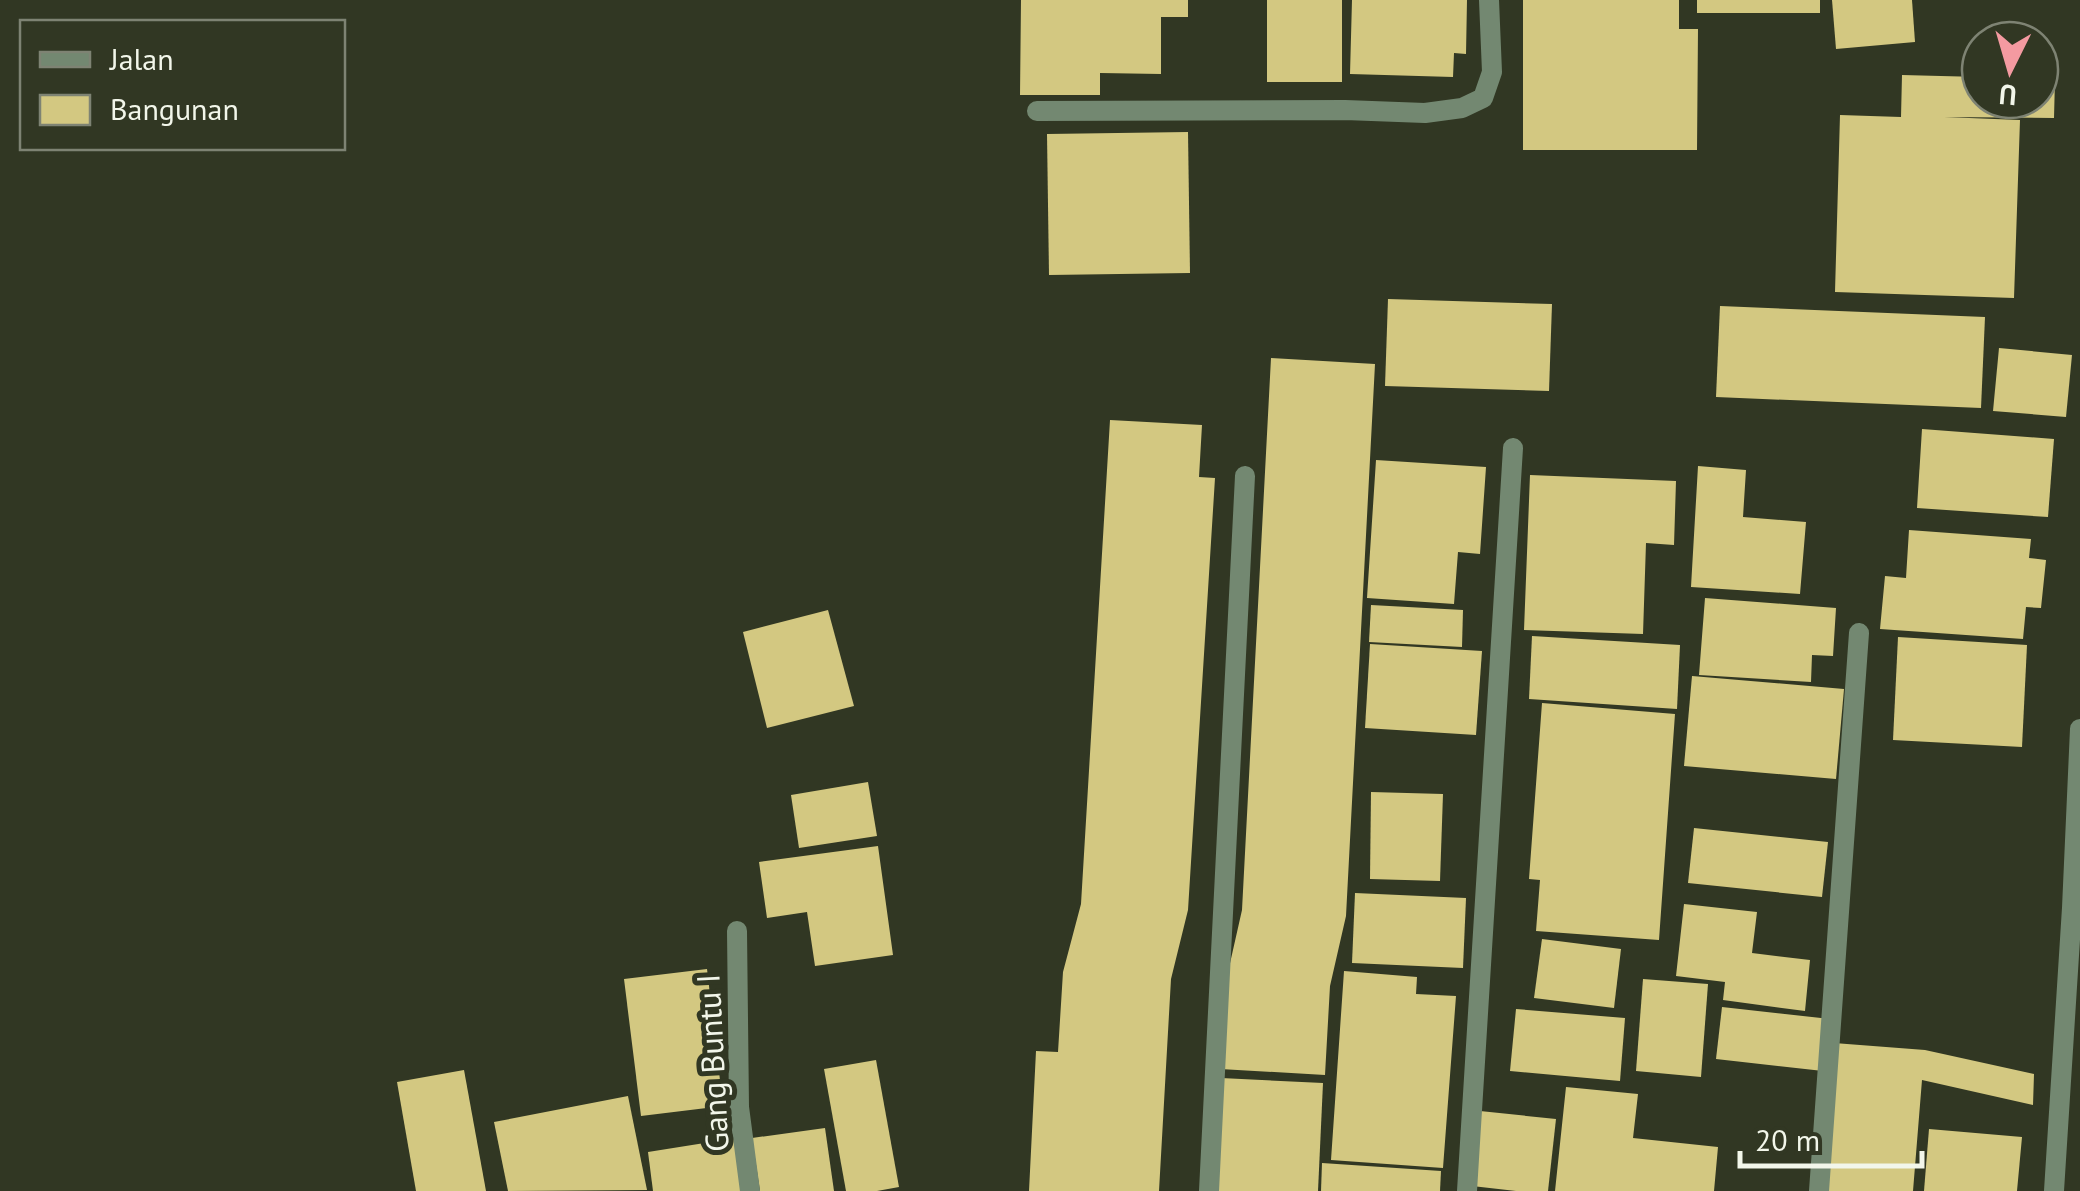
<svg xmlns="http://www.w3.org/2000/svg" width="2080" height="1191" viewBox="0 0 2080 1191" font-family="'PT Sans',sans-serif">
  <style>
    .building { fill: #d3c881 }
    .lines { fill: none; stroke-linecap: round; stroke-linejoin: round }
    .street { stroke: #738871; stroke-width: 20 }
    .labels { text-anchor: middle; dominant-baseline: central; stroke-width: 10; stroke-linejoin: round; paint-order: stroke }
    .street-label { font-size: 32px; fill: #f2f6ea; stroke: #313723 }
  </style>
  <rect width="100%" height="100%" fill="#313723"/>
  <g class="building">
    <polygon points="1021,0 1188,0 1188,17 1161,17 1161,74 1100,73 1100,95 1020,95"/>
    <rect x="1267" y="0" width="75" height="82"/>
    <polygon points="1352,0 1467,0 1466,54 1454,53 1453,77 1350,74"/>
    <polygon points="1523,0 1679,0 1679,29 1698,29 1697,150 1523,150"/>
    <rect x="1697" y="0" width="123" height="13"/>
    <polygon points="1832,0 1912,0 1915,42 1836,49"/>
    <polygon points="1902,75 1980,77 1980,100 2040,100 2040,78 2055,79 2054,118 1944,117 2020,120 2014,298 1835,292 1840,115 1901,117"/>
    <polygon points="1188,132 1190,273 1049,275 1047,134"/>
    <polygon points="1388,299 1552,304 1549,391 1385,386"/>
    <polygon points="1720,306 1985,317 1981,408 1716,397"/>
    <polygon points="1999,348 2072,355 2066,417 1993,411"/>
    <polygon points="1271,358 1375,364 1346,916 1330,986 1325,1075 1220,1069 1226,981 1242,910"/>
    <polygon points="1110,420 1202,425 1199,477 1215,478 1188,910 1171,979 1159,1191 1029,1191 1036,1051 1058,1052 1063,972 1081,904"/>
    <polygon points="1922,429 2054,439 2048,517 1917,508"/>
    <polygon points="1376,460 1486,467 1480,554 1458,552 1454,604 1367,598"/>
    <polygon points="1698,466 1746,470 1743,517 1806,522 1800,594 1691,587"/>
    <polygon points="1530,475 1676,481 1674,545 1646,543 1643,634 1524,630"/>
    <polygon points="1909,530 2031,539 2029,558 2046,560 2041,608 2026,607 2023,639 1880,629 1885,576 1906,578"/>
    <polygon points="1705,598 1836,608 1833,656 1812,655 1811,682 1699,675"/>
    <polygon points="1371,605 1463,610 1462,647 1369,642"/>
    <polygon points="828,610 854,706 767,728 743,632"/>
    <polygon points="1532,636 1680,645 1677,709 1529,699"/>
    <polygon points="1898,637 2027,645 2022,747 1893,740"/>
    <polygon points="1370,644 1482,651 1476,735 1365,728"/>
    <polygon points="1692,676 1844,689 1836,779 1684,766"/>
    <polygon points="1542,703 1675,714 1659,940 1536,931 1540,880 1529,879"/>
    <polygon points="868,782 877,836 799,848 791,795"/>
    <polygon points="1371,792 1443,794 1440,881 1370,879"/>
    <polygon points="1694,828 1828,842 1822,897 1688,883"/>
    <polygon points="878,846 893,955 815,966 807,912 767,918 759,862"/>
    <polygon points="1355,893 1466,898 1463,968 1352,963"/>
    <polygon points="1684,904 1757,912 1752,953 1810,960 1805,1011 1723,1000 1725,982 1676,976"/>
    <polygon points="1542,939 1621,949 1614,1008 1534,998"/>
    <polygon points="707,969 723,1106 641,1116 624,979"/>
    <polygon points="1344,971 1417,977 1416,994 1456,996 1443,1168 1331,1160"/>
    <polygon points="1643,979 1708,984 1701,1077 1636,1071"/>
    <polygon points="1722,1007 1830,1019 1823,1071 1716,1059"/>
    <polygon points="1516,1009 1625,1018 1620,1081 1510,1071"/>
    <polygon points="1834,1043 1925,1050 2034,1074 2033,1105 1922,1080 1913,1191 1822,1191"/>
    <polygon points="876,1060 899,1187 877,1191 846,1191 824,1069"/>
    <polygon points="464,1070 486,1191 416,1191 397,1082"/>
    <polygon points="1221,1078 1323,1083 1318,1191 1215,1191"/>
    <polygon points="1566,1087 1638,1094 1633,1138 1718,1147 1714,1191 1555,1191"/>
    <polygon points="628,1096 647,1190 508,1191 494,1122"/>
    <polygon points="1480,1111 1556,1119 1548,1191 1516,1191 1472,1186"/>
    <polygon points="825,1128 834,1191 760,1191 752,1138"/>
    <polygon points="1929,1129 2022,1137 2017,1191 1924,1191"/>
    <polygon points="736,1138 743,1191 653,1191 648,1152"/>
    <polygon points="1322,1163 1441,1171 1440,1191 1321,1191"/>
  </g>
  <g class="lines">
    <g class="street">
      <polyline points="1037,111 1345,110 1425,113 1462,108 1483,98 1492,72 1489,0"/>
      <polyline points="737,931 739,1107 750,1191"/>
      <polyline points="1209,1191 1245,476"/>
      <polyline points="1467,1191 1513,448"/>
      <polyline points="1819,1191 1859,633"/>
      <polyline points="2054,1191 2072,908 2080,729"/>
    </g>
  </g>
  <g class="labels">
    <g class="street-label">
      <text transform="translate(712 1063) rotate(-93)">Gang Buntu I</text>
    </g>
  </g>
  <rect x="20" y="20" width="325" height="130" fill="#313723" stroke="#7e8373" stroke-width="2.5"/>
  <rect x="40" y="52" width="50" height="15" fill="#738871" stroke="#7e8373" stroke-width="2.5"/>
  <text x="110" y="70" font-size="30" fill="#f2f6ea">Jalan</text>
  <rect x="40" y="95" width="50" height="30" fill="#d3c881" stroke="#7e8373" stroke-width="2.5"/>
  <text x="110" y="120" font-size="30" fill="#f2f6ea">Bangunan</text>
  <g transform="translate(2010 70) rotate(185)"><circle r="48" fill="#313723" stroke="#7e8373" stroke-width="2.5"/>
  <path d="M0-8L18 38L0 25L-18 38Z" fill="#f49aa1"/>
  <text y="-15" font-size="28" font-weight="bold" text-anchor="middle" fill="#f2f6ea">U</text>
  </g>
  <path d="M1740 1151v15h182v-15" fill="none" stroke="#f2f6ea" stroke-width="5"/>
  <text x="1755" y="1151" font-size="30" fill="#f2f6ea" stroke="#313723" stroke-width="8" paint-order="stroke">20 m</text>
</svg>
